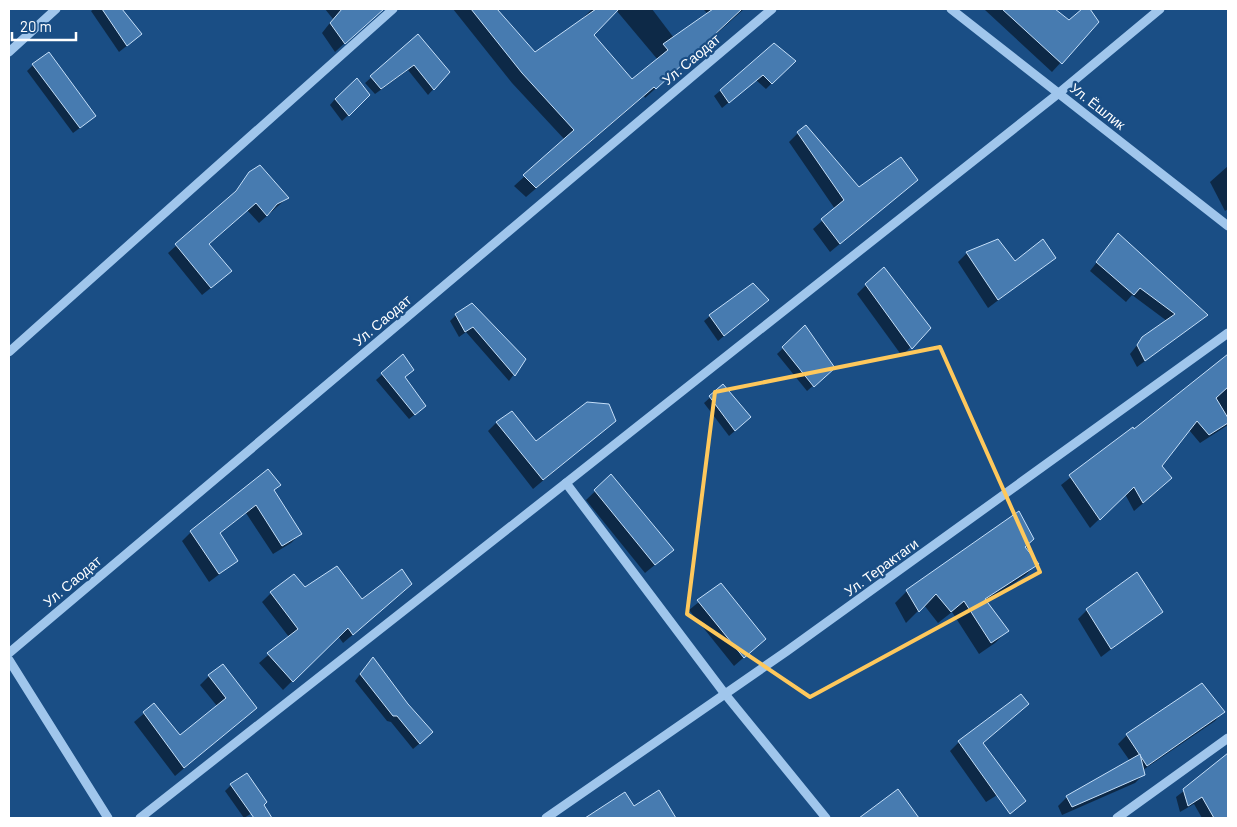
<svg xmlns="http://www.w3.org/2000/svg" width="1237" height="827" viewBox="0 0 1237 827" font-family="Barlow,sans-serif">
  <style>
    .shadow { fill: #0007; fill-rule: evenodd }
    .building { fill: #477bb0; stroke: #c5dff9 }
    .lines { fill: none; stroke-linecap: round; stroke-linejoin: round }
    .minor { stroke: #a0c6ec; stroke-width: 9 }
    .marked { fill: none; stroke: #fec85c; stroke-width: 4; stroke-linejoin: round }
    .labels { text-anchor: middle; dominant-baseline: central; stroke-width: 4.5; stroke-linejoin: round; paint-order: stroke }
    .street-label { font-size: 14px; fill: #fff; stroke: #1a4e85 }
  </style>
  <rect width="100%" height="100%" fill="#1a4e85"/>
  <g class="shadow">
    <polygon points="94,9 122,9 133,41 119,52 91,11"/>
    <polygon points="325,9 382,9 335,52 322,33 333,19"/>
    <path d="M453,9H495L535,54L577,24L592,9H652L674,38L708,14L703,9H744L645,98L644,96L526,197L514,186L565,140L512,83ZM616,10L658,60L632,81L593,35Z"/>
    <polygon points="987,9 1053,9 1069,21 1083,9 1089,9 1098,22 1052,72 985,10"/>
    <polygon points="418,36 449,72 428,95 408,70 375,94 365,83"/>
    <polygon points="774,45 794,61 766,89 756,80 722,108 714,96"/>
    <polygon points="33,65 88,122 73,133 27,71"/>
    <polygon points="369,95 342,121 330,105 335,99"/>
    <polygon points="798,133 859,188 917,180 830,252 813,229 835,209 789,142"/>
    <polygon points="1228,166 1228,209 1225,211 1210,182"/>
    <polygon points="250,173 287,198 259,223 247,210 208,245 222,279 202,295 168,253 230,198"/>
    <polygon points="1118,235 1206,315 1137,367 1130,354 1143,338 1167,321 1132,295 1126,302 1090,271"/>
    <polygon points="967,253 1014,263 1054,258 988,308 958,262"/>
    <polygon points="866,285 929,328 902,356 857,294"/>
    <polygon points="768,300 718,341 704,321 710,316"/>
    <polygon points="456,315 525,359 509,381 466,332 459,337 450,321"/>
    <polygon points="805,327 828,373 807,391 777,354"/>
    <polygon points="403,356 404,378 418,412 409,419 376,380"/>
    <polygon points="1228,356 1228,425 1200,443 1189,430 1161,466 1162,487 1134,511 1125,494 1090,528 1061,485 1132,429 1134,431"/>
    <polygon points="723,386 744,423 729,436 704,403"/>
    <polygon points="614,421 533,489 488,431 496,423 536,442"/>
    <polygon points="611,476 673,550 645,573 586,500"/>
    <polygon points="273,491 300,534 291,543 273,554 246,513 219,534 237,561 209,582 182,541 191,532"/>
    <polygon points="1024,548 1037,563 1026,575 986,602 1007,631 995,643 979,654 952,612 938,623 924,605 906,623 895,603 907,591"/>
    <polygon points="720,585 765,639 734,666 689,610"/>
    <polygon points="305,589 362,601 399,595 343,643 338,636 283,690 259,663 289,637 262,602 271,593"/>
    <polygon points="1087,610 1161,611 1101,657 1078,619"/>
    <polygon points="367,665 426,738 413,749 391,722 387,721 355,681"/>
    <polygon points="209,676 255,708 175,776 134,722 154,705 179,737 217,706 200,685"/>
    <polygon points="1028,704 982,744 1002,792 986,802 950,751 959,742"/>
    <polygon points="1223,712 1215,721 1143,770 1144,774 1135,783 1062,815 1058,806 1067,797 1130,761 1118,744 1127,735"/>
    <polygon points="1228,757 1228,818 1202,818 1194,804 1180,812 1176,797"/>
    <polygon points="231,785 260,808 244,818 225,791"/>
    <polygon points="898,791 918,818 861,818 862,817"/>
    <polygon points="658,792 675,818 587,818 624,793 634,808"/>
  </g>
  <g class="building">
    <polygon points="102,9 122,9 142,34 127,46"/>
    <polygon points="342,9 384,9 345,44 330,23"/>
    <polygon points="471,9 497,9 535,52 596,9 619,9 594,35 632,79 668,50 663,44 713,9 742,9 656,89 654,87 536,188 523,175 574,130 522,73"/>
    <polygon points="1002,9 1055,9 1069,20 1082,9 1090,9 1099,22 1062,64"/>
    <polygon points="418,34 450,72 434,90 414,65 381,89 370,76"/>
    <polygon points="774,43 796,61 772,84 763,75 729,103 720,90"/>
    <polygon points="49,52 96,116 80,128 32,64"/>
    <polygon points="357,78 370,95 349,116 335,99"/>
    <polygon points="806,125 859,187 901,157 918,180 840,244 821,219 844,200 797,132"/>
    <polygon points="260,165 289,198 277,204 267,216 256,203 209,244 232,271 211,288 175,244 236,191 249,172"/>
    <polygon points="1118,233 1208,315 1145,361 1137,345 1142,337 1175,314 1140,288 1134,295 1096,262"/>
    <polygon points="998,239 1015,261 1043,239 1056,258 998,300 966,252"/>
    <polygon points="884,267 931,328 912,349 865,284"/>
    <polygon points="753,283 769,300 724,336 709,315"/>
    <polygon points="472,303 526,359 515,376 473,327 465,332 455,314"/>
    <polygon points="805,325 835,368 814,387 782,347"/>
    <polygon points="403,354 414,370 405,377 426,406 415,415 381,373"/>
    <polygon points="1228,354 1228,387 1216,398 1228,418 1228,423 1209,435 1197,421 1162,466 1172,478 1143,503 1134,487 1100,520 1069,475 1133,427 1134,429"/>
    <polygon points="723,384 751,417 735,431 709,396"/>
    <polygon points="587,402 609,404 616,421 543,480 496,422 512,411 536,441"/>
    <polygon points="268,469 281,485 274,490 302,534 282,546 256,505 220,533 238,561 219,574 190,531"/>
    <polygon points="611,474 674,550 655,565 594,490"/>
    <polygon points="1019,511 1034,539 1025,547 1039,564 985,599 1009,631 991,643 964,601 951,612 936,594 919,612 906,590"/>
    <polygon points="337,566 362,599 402,569 412,584 353,635 348,628 293,682 267,653 298,629 270,592 294,574 305,587"/>
    <polygon points="1137,572 1163,612 1111,649 1086,609"/>
    <polygon points="721,583 766,639 744,658 697,600"/>
    <polygon points="373,657 408,704 433,732 420,744 397,716 393,716 360,674"/>
    <polygon points="223,664 257,708 184,768 143,712 154,703 180,735 226,698 208,675"/>
    <polygon points="1202,683 1225,712 1147,766 1126,734"/>
    <polygon points="1021,694 1029,704 983,743 1026,801 1010,814 958,741"/>
    <polygon points="1228,753 1228,818 1214,818 1202,797 1188,806 1183,789"/>
    <polygon points="1140,754 1145,775 1072,807 1066,796"/>
    <polygon points="247,773 267,802 264,805 272,818 254,818 230,784"/>
    <polygon points="898,789 919,818 859,818"/>
    <polygon points="659,790 676,818 585,818 625,792 634,806"/>
  </g>
  <g class="lines">
    <g class="minor">
      <polyline points="951,9 1228,226"/>
      <polyline points="9,52 56,9"/>
      <polyline points="9,352 393,9"/>
      <polyline points="566,483 1059,93 1160,9"/>
      <polyline points="9,653 772,9"/>
      <polyline points="9,660 108,818"/>
      <polyline points="140,818 566,483 725,694 826,818"/>
      <polyline points="546,818 787,651 1228,333"/>
      <polyline points="1117,818 1228,738"/>
    </g>
  </g>
  <path class="marked" d="M940,347L1040,572L810,697L687,614L715,392Z"/>
  <g class="labels">
    <g class="street-label">
      <text transform="translate(691 59) rotate(-40)">Ул. Саодат</text>
      <text transform="translate(1098 106) rotate(38)">Ул. Ёшлик</text>
      <text transform="translate(382 320) rotate(-40)">Ул. Саодат</text>
      <text transform="translate(881 567) rotate(-36)">Ул. Терактаги</text>
      <text transform="translate(72 581) rotate(-40)">Ул. Саодат</text>
    </g>
  </g>
  <rect width="1237" height="827" fill="none" stroke="#ffffff" stroke-width="20"/>
  <path d="M12 32v8h64v-8" fill="none" stroke="#ffffff" stroke-width="2.5"/>
  <text x="20" y="32" font-size="15" fill="#ffffff" stroke="#1a4e85" stroke-width="4" paint-order="stroke">20 m</text>
</svg>
